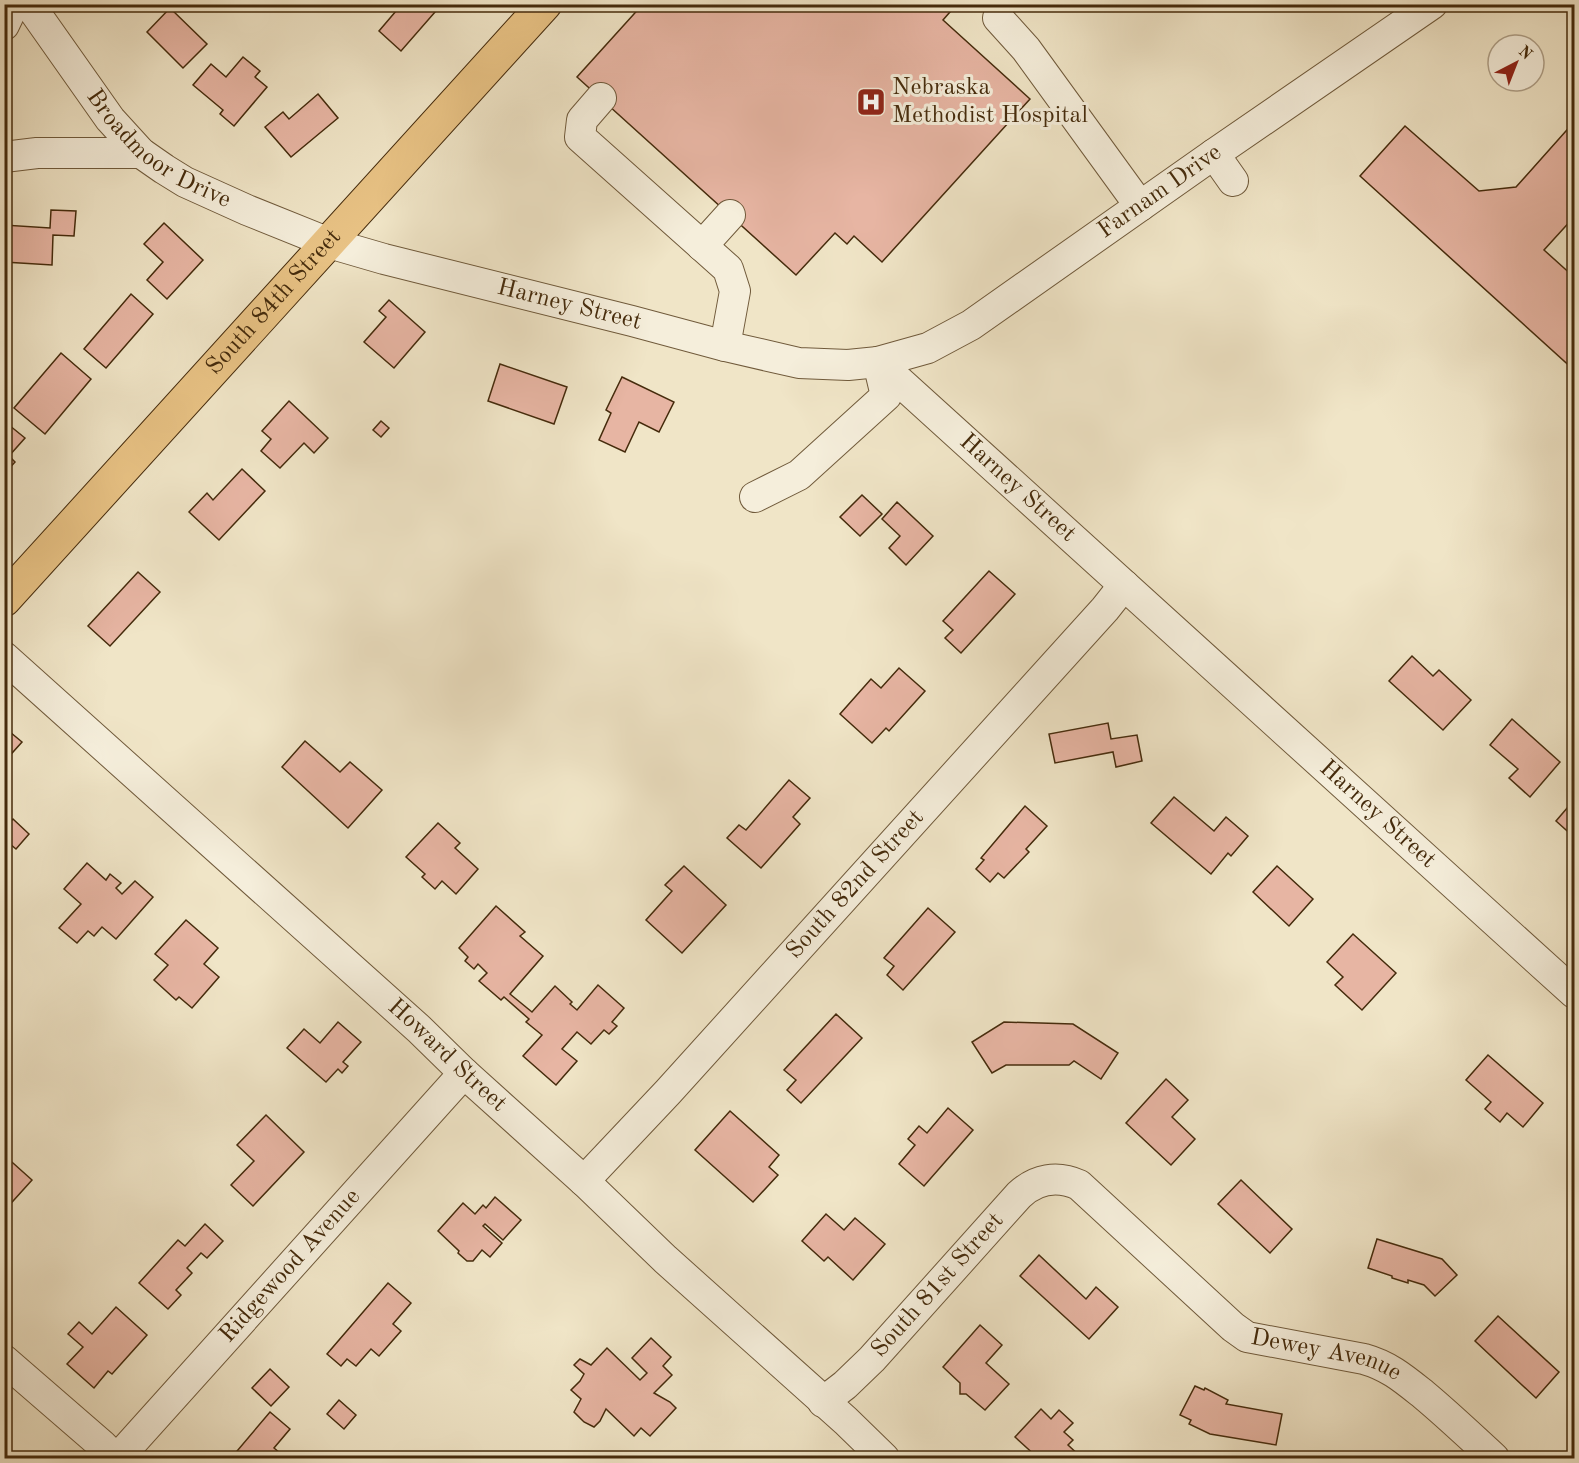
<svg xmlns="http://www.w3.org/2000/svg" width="1579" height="1463" viewBox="0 0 1579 1463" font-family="'Old Standard TT',serif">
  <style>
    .building { fill: #e7b5a3; stroke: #452b0c; stroke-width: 1.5 }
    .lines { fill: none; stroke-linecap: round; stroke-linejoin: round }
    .minor-casing { stroke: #705a3b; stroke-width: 32 }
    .major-casing { stroke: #452b0c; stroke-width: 35 }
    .minor { stroke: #f5eedb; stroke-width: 30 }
    .major { stroke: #e8c284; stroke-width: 33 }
    .labels { text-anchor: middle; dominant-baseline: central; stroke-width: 6; stroke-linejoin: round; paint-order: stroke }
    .poi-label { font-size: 24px; fill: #452b0c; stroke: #f5eedb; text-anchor: start }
    .street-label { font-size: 24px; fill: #452b0c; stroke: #f5eedb }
  </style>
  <rect width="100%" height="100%" fill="#f0e5c7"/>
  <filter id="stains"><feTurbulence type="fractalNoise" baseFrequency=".00333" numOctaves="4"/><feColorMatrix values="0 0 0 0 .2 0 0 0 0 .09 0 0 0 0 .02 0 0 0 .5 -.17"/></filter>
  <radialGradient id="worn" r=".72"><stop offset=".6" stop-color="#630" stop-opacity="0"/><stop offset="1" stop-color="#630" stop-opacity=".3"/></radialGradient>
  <g class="building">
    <polygon points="402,4 442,4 401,51 379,31"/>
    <polygon points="643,4 957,4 943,20 1030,99 882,262 854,236 847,244 835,233 796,275 577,77"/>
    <polygon points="170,8 207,44 183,68 147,32"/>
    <polygon points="243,57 260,71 255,77 267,87 234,126 220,114 223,110 193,85 211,64 226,77"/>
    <polygon points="318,94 338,118 291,157 265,127 283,112 289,119"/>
    <polygon points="1574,122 1574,217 1544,250 1574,277 1574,370 1360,176 1405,126 1479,191 1516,187"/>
    <polygon points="51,210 76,211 74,236 53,235 52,265 4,262 4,225 50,228"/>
    <polygon points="164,223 203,260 167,299 147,280 163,262 144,244"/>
    <polygon points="131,294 153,314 106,368 84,349"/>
    <polygon points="389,300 425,332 394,368 364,342 386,317 379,311"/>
    <polygon points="61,353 91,379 45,434 14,408"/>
    <polygon points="500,364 567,387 554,424 488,401"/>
    <polygon points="622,377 674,402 659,432 639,422 625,452 599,440 611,413 606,410"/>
    <polygon points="289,401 328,438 314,453 304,443 280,468 261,451 271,439 262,431"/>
    <polygon points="4,421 25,438 9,456 15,462 4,474"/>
    <polygon points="381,421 389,428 381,437 373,430"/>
    <polygon points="242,469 265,491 219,540 189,512 207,493 213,500"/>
    <polygon points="862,495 882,514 860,536 840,517"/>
    <polygon points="897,502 933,536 906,565 889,548 900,536 882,519"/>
    <polygon points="989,571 1015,594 961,653 945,638 953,630 943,621"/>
    <polygon points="138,572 160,592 110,646 88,626"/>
    <polygon points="1412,656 1433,676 1439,670 1471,700 1443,730 1389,681"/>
    <polygon points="899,668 925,691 889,731 886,728 872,743 840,714 871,679 881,688"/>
    <polygon points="1512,719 1560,762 1530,797 1509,778 1518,769 1490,745"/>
    <polygon points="1108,723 1111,739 1137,735 1142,761 1116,767 1113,752 1055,763 1049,734"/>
    <polygon points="4,727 22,742 4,762"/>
    <polygon points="305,741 340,772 350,762 382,790 348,828 282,767"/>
    <polygon points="789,780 810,798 793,817 800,824 761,868 727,838 739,825 746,830"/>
    <polygon points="1174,797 1214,831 1226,817 1248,836 1231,856 1228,853 1211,874 1151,823"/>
    <polygon points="1574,800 1574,837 1556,821"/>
    <polygon points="1025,806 1047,826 1026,849 1029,852 1004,878 998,873 990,882 976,869 984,860 981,858"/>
    <polygon points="13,819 29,834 16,849 4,839 4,828"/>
    <polygon points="438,823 460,843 455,848 478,869 456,894 442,881 435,889 422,877 425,874 406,857"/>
    <polygon points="87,863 106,880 110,874 121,883 116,888 122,894 135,881 153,897 116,939 102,927 94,936 88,931 77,943 59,928 81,904 64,889"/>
    <polygon points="684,866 726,905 682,953 646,920 672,891 665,885"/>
    <polygon points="1277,866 1313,899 1289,926 1253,892"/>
    <polygon points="496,906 525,932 520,936 543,956 510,994 532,1012 555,986 572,1002 570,1004 577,1010 598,985 624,1008 612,1022 617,1026 609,1034 604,1030 591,1044 577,1032 562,1049 577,1061 556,1085 523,1056 542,1035 526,1022 529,1019 504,997 501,1000 479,981 487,973 478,964 474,969 465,961 468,957 459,948"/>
    <polygon points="928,908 955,932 903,990 887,975 894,966 884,958"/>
    <polygon points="186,920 218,948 204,964 219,977 192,1008 179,997 176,1000 154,980 168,965 155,954"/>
    <polygon points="1353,934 1396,973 1362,1010 1335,985 1343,977 1327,962"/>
    <polygon points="836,1014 862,1038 801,1103 787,1090 796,1080 784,1070"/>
    <polygon points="338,1022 361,1042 343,1062 348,1066 342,1073 338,1069 326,1082 287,1048 304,1029 320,1043"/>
    <polygon points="1004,1022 1073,1024 1118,1053 1101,1079 1074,1061 1069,1065 1006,1065 992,1073 972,1042"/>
    <polygon points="1488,1055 1543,1103 1523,1127 1507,1113 1500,1122 1485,1109 1491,1102 1466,1080"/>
    <polygon points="1166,1079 1188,1100 1172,1117 1195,1139 1171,1165 1126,1123"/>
    <polygon points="948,1108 973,1130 924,1186 899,1164 915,1145 908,1139 919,1126 927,1133"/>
    <polygon points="730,1111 779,1155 769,1167 778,1175 753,1202 695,1150"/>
    <polygon points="266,1115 304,1152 253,1206 231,1185 254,1161 237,1145"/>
    <polygon points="4,1155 32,1180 4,1211"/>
    <polygon points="1241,1180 1292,1229 1270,1253 1218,1204"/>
    <polygon points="495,1197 521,1220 503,1240 485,1224 483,1226 502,1243 490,1257 482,1250 473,1261 467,1261 458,1253 459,1251 438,1231 463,1203 475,1214 483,1205 486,1208"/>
    <polygon points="826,1214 844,1230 855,1218 885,1244 853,1280 828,1257 824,1261 802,1241"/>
    <polygon points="205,1224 223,1241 207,1258 201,1253 187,1268 192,1273 176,1290 181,1295 168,1309 139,1283 178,1240 185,1246"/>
    <polygon points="1377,1239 1442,1259 1457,1275 1435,1296 1424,1285 1408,1280 1408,1283 1392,1278 1392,1276 1368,1268"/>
    <polygon points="1039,1255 1086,1299 1096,1287 1118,1307 1089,1339 1020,1276"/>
    <polygon points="388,1283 411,1303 393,1324 401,1331 379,1356 371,1349 356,1366 347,1359 341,1366 327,1354"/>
    <polygon points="116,1307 147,1335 112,1374 108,1371 94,1388 67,1364 83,1347 68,1334 79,1322 92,1334"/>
    <polygon points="1498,1316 1559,1372 1536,1398 1475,1341"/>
    <polygon points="980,1325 1002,1345 986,1363 1009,1384 985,1410 966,1394 960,1394 960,1383 943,1367"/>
    <polygon points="651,1338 671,1357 663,1366 672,1375 654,1393 670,1402 676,1408 650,1436 641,1428 634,1436 606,1409 600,1421 594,1427 584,1422 574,1412 581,1399 571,1390 580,1381 584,1374 574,1365 580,1359 591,1365 607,1348 640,1380 647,1373 632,1358"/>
    <polygon points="270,1369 289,1387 271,1406 252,1388"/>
    <polygon points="1195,1386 1204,1390 1205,1388 1228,1400 1226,1404 1282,1414 1276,1445 1210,1434 1189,1424 1191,1420 1180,1415"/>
    <polygon points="339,1400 356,1415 344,1429 327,1414"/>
    <polygon points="1041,1409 1051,1419 1059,1410 1073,1423 1064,1432 1073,1440 1068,1445 1082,1458 1046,1458 1043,1456 1038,1458 1015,1437"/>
    <polygon points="270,1412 290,1429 274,1448 286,1458 234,1458 232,1457"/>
  </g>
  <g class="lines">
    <g class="minor-casing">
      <g id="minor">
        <path id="s1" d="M29,4L110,119L141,153L164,169L185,182L247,210L329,243L384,259L632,321L725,346L799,363L848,365L878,362L928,348L971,325L1214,154L1432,4"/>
        <polyline points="998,18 1026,49 1140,206"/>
        <polyline points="4,25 14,4"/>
        <polyline points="601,98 582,120 580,137 728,269 735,291 725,346"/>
        <polyline points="1214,154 1233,181"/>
        <polyline points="4,157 37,153 141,153"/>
        <polyline points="702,246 730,215"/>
        <path id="s2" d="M878,362L1574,993"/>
        <polyline points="755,497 799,475 886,396 878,362"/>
        <path id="s3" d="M4,657L419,1029L464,1073L584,1181L665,1259L846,1421L884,1458"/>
        <path id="s4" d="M584,1181L668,1092L1105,609L1124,585"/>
        <polyline points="4,1360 102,1445 115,1458"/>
        <path id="s5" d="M823,1402L845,1385L872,1359L1019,1195C1036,1179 1057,1175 1079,1185L1233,1327L1247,1337L1364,1359C1389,1366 1404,1379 1424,1395C1448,1415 1471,1437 1494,1458"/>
        <path id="s6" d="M118,1458L464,1073"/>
      </g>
    </g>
    <g class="major-casing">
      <g id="major">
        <path id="s7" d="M4,600L545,4"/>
      </g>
    </g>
    <use href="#minor" class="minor"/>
    <use href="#major" class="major"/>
  </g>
  <defs>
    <g id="hospital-square" transform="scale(1.5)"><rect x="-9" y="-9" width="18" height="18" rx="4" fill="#8f2418" stroke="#f5eedb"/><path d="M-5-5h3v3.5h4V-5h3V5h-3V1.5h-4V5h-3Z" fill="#fff"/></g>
  </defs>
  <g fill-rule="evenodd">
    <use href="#hospital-square" x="871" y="102"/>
  </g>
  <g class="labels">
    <g class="poi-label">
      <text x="892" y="88">Nebraska<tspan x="892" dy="28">Methodist Hospital</tspan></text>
    </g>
    <g class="street-label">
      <text stroke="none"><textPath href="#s1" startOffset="198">Broadmoor Drive</textPath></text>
      <text stroke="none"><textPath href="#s1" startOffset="1292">Farnam Drive</textPath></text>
      <text stroke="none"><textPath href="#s7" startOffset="402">South 84th Street</textPath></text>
      <text stroke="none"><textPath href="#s1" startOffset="644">Harney Street</textPath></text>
      <text stroke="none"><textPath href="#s2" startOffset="188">Harney Street</textPath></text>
      <text stroke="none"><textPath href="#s2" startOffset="674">Harney Street</textPath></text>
      <text stroke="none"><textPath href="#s4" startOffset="402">South 82nd Street</textPath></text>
      <text stroke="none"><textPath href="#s3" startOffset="596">Howard Street</textPath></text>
      <text stroke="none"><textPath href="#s6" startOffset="258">Ridgewood Avenue</textPath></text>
      <text stroke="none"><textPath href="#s5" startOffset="164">South 81st Street</textPath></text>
      <text stroke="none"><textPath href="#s5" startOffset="658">Dewey Avenue</textPath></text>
    </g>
  </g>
  <rect width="1579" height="1463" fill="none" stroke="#f0e5c7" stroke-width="24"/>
  <rect x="6" y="6" width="1567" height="1451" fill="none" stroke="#452b0c" stroke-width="3"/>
  <rect x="12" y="12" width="1555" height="1439" fill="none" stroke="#452b0c" stroke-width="1.5"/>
  <g transform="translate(1516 63) rotate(42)"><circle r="28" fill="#f5eedb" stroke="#afa088" stroke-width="1.5"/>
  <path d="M0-4.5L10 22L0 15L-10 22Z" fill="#8f2418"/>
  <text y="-9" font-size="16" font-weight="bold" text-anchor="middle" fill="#452b0c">N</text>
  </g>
  <rect width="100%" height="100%" filter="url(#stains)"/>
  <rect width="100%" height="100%" fill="url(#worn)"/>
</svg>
